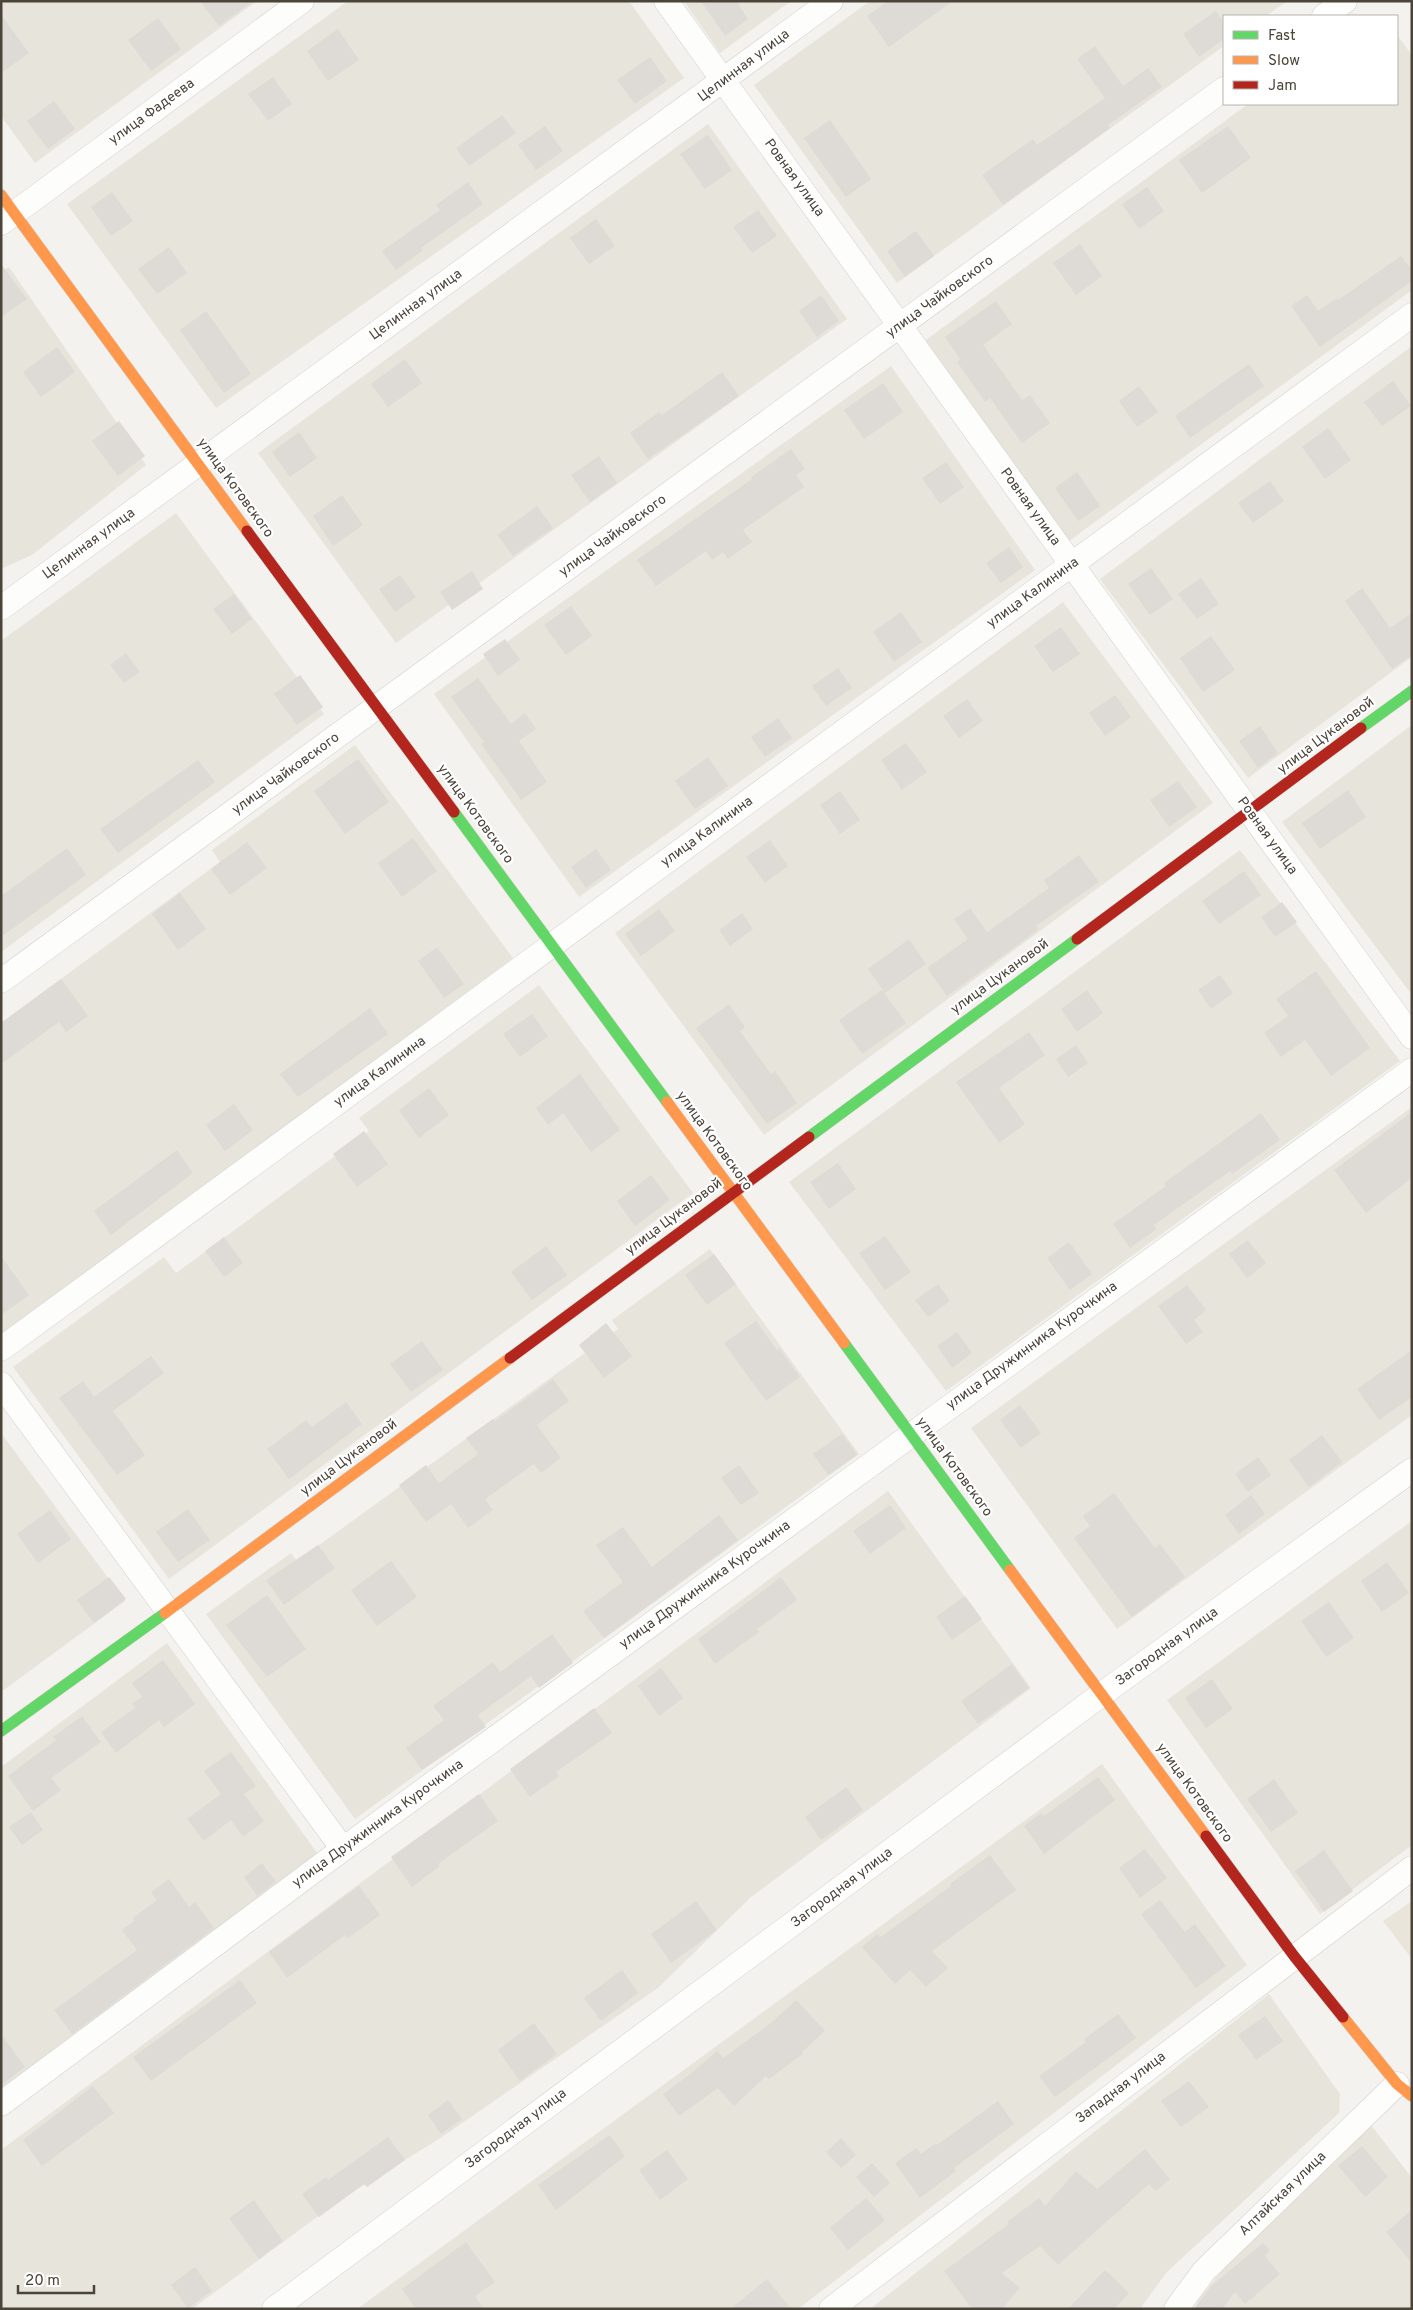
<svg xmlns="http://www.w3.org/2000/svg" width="1413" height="2310" viewBox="0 0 1413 2310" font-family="Overpass,sans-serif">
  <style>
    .residential { fill: #e7e4dc }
    .education { fill: #eae5da }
    .building { fill: #dedbd6 }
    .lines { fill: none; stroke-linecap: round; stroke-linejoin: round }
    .street-casing { stroke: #d2d0cb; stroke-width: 25 }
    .fast-casing { stroke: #d3cfc5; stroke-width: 12 }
    .slow-casing { stroke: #d3cfc5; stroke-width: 12 }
    .jam-casing { stroke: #d3cfc5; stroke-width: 12 }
    .street { stroke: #fdfdfc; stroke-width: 24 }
    .fast { stroke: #63d668; stroke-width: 11 }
    .slow { stroke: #ff974d; stroke-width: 11 }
    .jam { stroke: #b3261e; stroke-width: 11 }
    .labels { text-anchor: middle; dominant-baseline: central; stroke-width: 4.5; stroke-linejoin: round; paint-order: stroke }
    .street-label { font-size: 14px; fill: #4b4439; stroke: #fff }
  </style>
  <rect width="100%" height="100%" fill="#f4f2ee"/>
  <g class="residential">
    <polygon points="1,1 257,1 35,163 1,116"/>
    <polygon points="348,1 629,1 684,78 216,408 67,204"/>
    <polygon points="684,1 791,1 720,53"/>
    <polygon points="870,1 1287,1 1266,16 1224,16 1224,46 897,283 754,85"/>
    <polygon points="1397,35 1412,55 1412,290 1069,541 923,342 1248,104 1397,104"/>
    <polygon points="708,124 847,319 396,643 258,453"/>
    <polygon points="9,267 146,465 32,555 1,569 1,272"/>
    <polygon points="1412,346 1412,657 1248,778 1100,579"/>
    <polygon points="891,366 1035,570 579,897 434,694"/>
    <polygon points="176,513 324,714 1,952 1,641"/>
    <polygon points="1063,602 1213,803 764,1135 615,933"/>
    <polygon points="1412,725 1412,995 1282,822"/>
    <polygon points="355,745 513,958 1,1335 1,1023 220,862 212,850"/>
    <polygon points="1240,850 1400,1061 946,1391 789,1182"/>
    <polygon points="539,985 693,1193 169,1579 13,1367 164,1257 176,1273 369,1131 359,1118"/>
    <polygon points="1412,1107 1412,1415 1117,1629 971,1428"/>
    <polygon points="710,1249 859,1454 355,1819 206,1614 291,1553 297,1561 618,1329 612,1320"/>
    <polygon points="1,1433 125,1601 1,1692"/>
    <polygon points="888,1491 1031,1688 750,1898 658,1988 439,2139 343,2198 192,2309 1,2309 1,2150"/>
    <polygon points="1412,1521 1412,1845 1320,1914 1167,1700"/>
    <polygon points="167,1643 322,1860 1,2092 1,1767"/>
    <polygon points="1102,1764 1247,1965 798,2309 357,2309"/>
    <polygon points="1269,1994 1340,2094 1339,2113 1166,2273 1140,2309 870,2309"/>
    <polygon points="1368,2121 1412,2178 1412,2309 1194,2309 1200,2297 1280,2202"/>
  </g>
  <polygon class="education" points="1412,1901 1412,1959 1383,1921"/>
  <g class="building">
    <polygon points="200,1 253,1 219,26"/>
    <polygon points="701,1 736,1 748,19 725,36"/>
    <polygon points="888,1 953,1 889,47 867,16"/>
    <polygon points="1216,11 1224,23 1224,39 1199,57 1183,34"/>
    <polygon points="1,15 29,53 1,73"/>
    <polygon points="158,18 181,49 151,71 128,40"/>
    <polygon points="338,29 359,60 328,81 307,51"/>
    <polygon points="1095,46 1123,86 1148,68 1162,87 1108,125 1110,128 1003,205 982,175 1033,139 1037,145 1105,98 1077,59"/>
    <polygon points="650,57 667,81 635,104 617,80"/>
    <polygon points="273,77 292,104 268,121 248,94"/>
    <polygon points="54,101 75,129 48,149 27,121"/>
    <polygon points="502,115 516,133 469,166 456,148"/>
    <polygon points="830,120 871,179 846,197 804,138"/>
    <polygon points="545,126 563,151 536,170 518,145"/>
    <polygon points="1228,126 1251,158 1202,193 1179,160"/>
    <polygon points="708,135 732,170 705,189 680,154"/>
    <polygon points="468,182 483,204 421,248 423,250 396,270 382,251 440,210 436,205"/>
    <polygon points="1147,187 1164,211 1139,229 1122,204"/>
    <polygon points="112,192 133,221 111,236 91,207"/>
    <polygon points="758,210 777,236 752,253 733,227"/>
    <polygon points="596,219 615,246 589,264 570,238"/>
    <polygon points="916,231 934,256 905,277 887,251"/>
    <polygon points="1080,244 1102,276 1076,295 1053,263"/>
    <polygon points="169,247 187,273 157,294 138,269"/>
    <polygon points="1401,256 1412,270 1412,281 1320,347 1291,306 1307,295 1318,311 1337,298 1338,300"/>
    <polygon points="1,264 27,299 1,317"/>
    <polygon points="821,295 839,321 817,337 799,311"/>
    <polygon points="996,301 1012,324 983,345 1022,400 1030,395 1050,423 1022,443 990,398 985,402 957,362 960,359 945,337"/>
    <polygon points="206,311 251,374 224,393 180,330"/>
    <polygon points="57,347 75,372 41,397 23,372"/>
    <polygon points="405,359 422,383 388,407 371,384"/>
    <polygon points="1249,364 1264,386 1190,438 1175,416"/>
    <polygon points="722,372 739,396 648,459 630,433 659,412 662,415"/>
    <polygon points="1393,381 1411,406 1382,426 1364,402"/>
    <polygon points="883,383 903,412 864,439 844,410"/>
    <polygon points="1139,386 1158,412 1137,427 1119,401"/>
    <polygon points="119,421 145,456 118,476 92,441"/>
    <polygon points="1328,428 1351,460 1325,479 1302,447"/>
    <polygon points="299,432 317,458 290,477 272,452"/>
    <polygon points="791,449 805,469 796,475 804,487 743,530 752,542 728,559 723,552 712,560 706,551 656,586 637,560 752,479 751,477"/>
    <polygon points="599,456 617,483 590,502 571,475"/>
    <polygon points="946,462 964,487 940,504 922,478"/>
    <polygon points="1077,472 1100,506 1078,521 1055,488"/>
    <polygon points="1270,481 1284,501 1253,523 1238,503"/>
    <polygon points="342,495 363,525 333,546 313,516"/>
    <polygon points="537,506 553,528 513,556 497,535"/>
    <polygon points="1009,547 1023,567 1001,583 986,563"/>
    <polygon points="1151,568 1173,599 1150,615 1128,584"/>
    <polygon points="472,571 483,589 452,610 440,592"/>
    <polygon points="400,575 416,597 395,612 379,589"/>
    <polygon points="1201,578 1219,604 1197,619 1178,594"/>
    <polygon points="1362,588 1390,628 1412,613 1412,655 1392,669 1345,601"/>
    <polygon points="234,594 252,619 232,634 213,609"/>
    <polygon points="571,606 592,636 566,655 544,625"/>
    <polygon points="901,612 922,642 894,662 873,632"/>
    <polygon points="1061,627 1080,654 1053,672 1034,646"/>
    <polygon points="1211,636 1235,670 1203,692 1180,658"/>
    <polygon points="505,639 520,660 498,676 483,654"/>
    <polygon points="126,653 140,672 124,683 110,665"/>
    <polygon points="838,668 852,688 826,706 812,686"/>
    <polygon points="300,675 323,707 297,725 274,694"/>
    <polygon points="478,678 511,724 525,713 536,729 519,741 547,782 521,800 481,744 484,742 451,697"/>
    <polygon points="1115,695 1131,717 1105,736 1089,713"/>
    <polygon points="967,699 983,721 959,738 943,716"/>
    <polygon points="778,718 792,738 765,757 751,737"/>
    <polygon points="1260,726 1278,753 1258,768 1239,741"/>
    <polygon points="906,743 927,772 902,790 881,760"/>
    <polygon points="708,757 728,786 695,809 675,781"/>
    <polygon points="358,759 389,802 345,834 314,791"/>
    <polygon points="198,760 215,782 118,853 100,829"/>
    <polygon points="1178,781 1197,807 1169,827 1150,800"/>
    <polygon points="1348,790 1366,817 1320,849 1302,823"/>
    <polygon points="840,791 860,820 840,834 820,805"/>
    <polygon points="413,838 437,871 402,897 378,863"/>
    <polygon points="770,840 788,866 765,883 746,857"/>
    <polygon points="247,842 267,868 230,895 211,869"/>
    <polygon points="67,848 86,875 1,937 1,896"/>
    <polygon points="596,849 611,870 586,888 571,867"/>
    <polygon points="1079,855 1099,882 1036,926 1038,930 947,996 927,968 968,939 954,919 970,908 987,932 1049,888 1044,880"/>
    <polygon points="1244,871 1261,895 1219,924 1202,901"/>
    <polygon points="180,893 206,929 178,950 152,914"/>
    <polygon points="1282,902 1297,922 1275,937 1261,917"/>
    <polygon points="659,909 675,931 641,956 625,934"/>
    <polygon points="742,913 753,929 730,946 719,930"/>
    <polygon points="909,939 926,964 885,993 868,969"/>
    <polygon points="437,947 464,984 444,998 418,961"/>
    <polygon points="1316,971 1370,1048 1331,1076 1305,1040 1281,1057 1264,1033 1288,1016 1276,999"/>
    <polygon points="1220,975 1233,993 1211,1009 1198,990"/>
    <polygon points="61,979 88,1016 66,1032 59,1022 1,1064 1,1023"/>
    <polygon points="882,990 906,1023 862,1054 839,1020"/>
    <polygon points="1087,990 1103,1013 1077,1032 1061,1009"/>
    <polygon points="729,1004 745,1027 740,1031 771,1074 775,1071 797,1103 767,1124 696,1028"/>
    <polygon points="370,1008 388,1034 298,1097 280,1074"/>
    <polygon points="532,1014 548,1036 520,1057 503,1034"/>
    <polygon points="1029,1032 1045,1055 999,1088 1025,1124 999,1143 956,1082"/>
    <polygon points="1076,1045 1088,1063 1068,1077 1056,1059"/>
    <polygon points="580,1074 620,1130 591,1152 563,1113 548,1125 536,1108"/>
    <polygon points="429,1088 449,1115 419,1138 399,1110"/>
    <polygon points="234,1104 253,1130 225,1151 206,1125"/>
    <polygon points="1412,1112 1412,1178 1366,1213 1334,1170"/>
    <polygon points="1261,1113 1280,1140 1232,1174 1230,1171 1154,1225 1157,1229 1130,1248 1113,1224 1166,1186 1164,1183"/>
    <polygon points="364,1131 388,1164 357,1187 333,1154"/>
    <polygon points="177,1150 193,1173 111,1235 94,1211"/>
    <polygon points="838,1163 856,1189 829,1209 810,1182"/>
    <polygon points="651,1175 670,1200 635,1226 617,1201"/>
    <polygon points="885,1236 911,1272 885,1290 859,1253"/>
    <polygon points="224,1237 243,1263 224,1277 205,1251"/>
    <polygon points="1248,1240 1266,1263 1247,1278 1229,1254"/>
    <polygon points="1069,1242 1092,1274 1070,1290 1047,1258"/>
    <polygon points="546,1246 567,1275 532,1300 511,1272"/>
    <polygon points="714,1254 736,1284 707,1305 685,1275"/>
    <polygon points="1,1256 29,1295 1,1315"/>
    <polygon points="938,1284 950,1301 928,1317 915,1300"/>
    <polygon points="1187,1285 1206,1310 1194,1320 1203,1332 1186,1344 1158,1306"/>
    <polygon points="756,1321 777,1350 779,1348 800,1377 766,1401 724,1343"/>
    <polygon points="606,1323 632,1356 604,1378 579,1345"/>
    <polygon points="957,1332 972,1353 952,1368 937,1346"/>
    <polygon points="422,1341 443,1370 411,1392 390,1364"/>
    <polygon points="1412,1350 1412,1397 1379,1420 1357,1389"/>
    <polygon points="151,1356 164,1373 113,1411 145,1455 117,1475 59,1398 83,1381 94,1397"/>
    <polygon points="553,1379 569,1401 537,1425 561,1458 541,1473 534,1464 485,1499 493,1510 468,1528 451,1504 426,1522 399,1485 426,1465 439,1483 478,1454 466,1438 493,1419 495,1421"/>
    <polygon points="346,1402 362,1424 289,1479 267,1449 306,1420 312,1427"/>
    <polygon points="1020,1405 1041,1433 1021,1448 1000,1420"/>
    <polygon points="842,1434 857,1455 828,1475 813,1454"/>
    <polygon points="1322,1435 1342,1462 1309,1487 1289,1460"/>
    <polygon points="1258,1457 1271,1475 1248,1492 1235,1474"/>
    <polygon points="739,1465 759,1493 741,1505 721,1478"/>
    <polygon points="1114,1493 1155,1548 1160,1544 1185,1577 1132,1617 1074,1538 1090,1526 1083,1516"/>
    <polygon points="1251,1495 1265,1514 1239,1534 1225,1515"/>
    <polygon points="890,1505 906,1528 870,1554 853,1531"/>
    <polygon points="188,1509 210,1540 178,1562 156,1532"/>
    <polygon points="50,1510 71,1539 38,1563 17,1534"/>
    <polygon points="719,1515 738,1540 604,1638 583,1611 623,1582 596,1545 623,1527 652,1567"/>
    <polygon points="318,1545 335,1568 284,1605 266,1580"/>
    <polygon points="391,1561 417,1597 377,1626 351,1590"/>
    <polygon points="1387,1562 1409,1593 1382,1612 1361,1581"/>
    <polygon points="109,1577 126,1599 94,1623 77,1600"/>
    <polygon points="781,1577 797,1600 757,1629 759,1632 715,1664 698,1639"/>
    <polygon points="267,1595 306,1649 267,1677 226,1625"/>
    <polygon points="965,1596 982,1619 952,1640 936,1617"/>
    <polygon points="1329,1602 1354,1638 1326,1657 1301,1621"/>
    <polygon points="552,1634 573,1663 539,1688 531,1676 478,1715 486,1727 422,1770 406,1748 444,1720 433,1706 493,1662 500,1672"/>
    <polygon points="163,1660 195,1704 164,1727 159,1720 116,1753 101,1732 135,1708 132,1704 142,1697 132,1683"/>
    <polygon points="1012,1664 1029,1688 978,1724 961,1701"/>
    <polygon points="661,1668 683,1698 659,1716 638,1686"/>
    <polygon points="1212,1679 1233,1709 1206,1728 1185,1698"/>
    <polygon points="594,1708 612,1733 556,1772 559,1776 530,1797 510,1769"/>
    <polygon points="82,1716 101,1742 51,1778 61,1790 33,1811 8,1776 56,1740 53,1737"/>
    <polygon points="231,1752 256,1786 244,1794 264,1821 243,1837 231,1820 204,1841 187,1819 221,1794 204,1771"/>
    <polygon points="1098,1777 1115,1800 1044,1854 1024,1826 1041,1813 1044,1816"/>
    <polygon points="1274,1779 1298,1813 1271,1832 1247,1799"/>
    <polygon points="846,1787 863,1810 821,1840 805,1817"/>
    <polygon points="479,1794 498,1821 438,1864 440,1866 412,1887 391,1857"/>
    <polygon points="31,1812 43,1830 22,1845 9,1827"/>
    <polygon points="1145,1849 1167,1878 1140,1898 1119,1868"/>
    <polygon points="1324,1850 1353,1891 1324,1912 1295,1871"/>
    <polygon points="990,1855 1016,1890 932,1951 948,1968 926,1987 910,1970 895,1984 862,1947 877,1934 881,1937 951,1886 950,1884"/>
    <polygon points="262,1863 276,1882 257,1896 244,1877"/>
    <polygon points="169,1879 189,1907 195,1902 214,1928 72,2034 54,2010 137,1950 122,1930 134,1921 133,1918 157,1900 151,1892"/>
    <polygon points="359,1886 380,1915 348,1938 345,1935 287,1978 269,1952"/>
    <polygon points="1160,1900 1185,1932 1195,1924 1226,1966 1196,1988 1141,1914"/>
    <polygon points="696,1901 717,1930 671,1963 651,1934"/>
    <polygon points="622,1970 638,1993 601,2021 584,1998"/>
    <polygon points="240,1980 257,2003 151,2081 133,2057"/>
    <polygon points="796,2000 825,2031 802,2052 803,2054 769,2079 766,2076 734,2106 718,2088 679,2116 663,2094 693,2072 717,2051 723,2058 771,2023"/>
    <polygon points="1118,2014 1136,2038 1055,2097 1039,2076 1086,2042 1084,2039"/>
    <polygon points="1265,2016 1283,2041 1256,2060 1238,2035"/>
    <polygon points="534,2023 557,2054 520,2081 498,2050"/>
    <polygon points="1,2034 25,2067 1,2085"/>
    <polygon points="1189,2081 1209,2107 1181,2127 1161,2101"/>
    <polygon points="93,2086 114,2113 42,2166 23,2140"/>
    <polygon points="448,2100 462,2119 441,2134 428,2115"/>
    <polygon points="998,2101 1014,2124 954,2168 956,2171 920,2198 895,2163 916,2148 921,2154 936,2143 937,2145"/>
    <polygon points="610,2135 625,2156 556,2210 538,2185"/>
    <polygon points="388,2137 405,2160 367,2187 364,2184 319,2217 302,2194 326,2177 328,2180"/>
    <polygon points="841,2138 856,2155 841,2168 826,2152"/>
    <polygon points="1362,2146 1388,2177 1365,2197 1338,2166"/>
    <polygon points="1145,2149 1170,2179 1156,2191 1149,2184 1058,2265 1040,2246 1002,2273 1020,2288 1002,2309 972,2309 944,2271 1009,2224 1007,2222 1039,2198 1045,2206 1076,2171 1097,2189"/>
    <polygon points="667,2150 688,2179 660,2200 639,2170"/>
    <polygon points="872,2163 890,2183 874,2197 856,2177"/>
    <polygon points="866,2198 885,2220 848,2250 830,2228"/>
    <polygon points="254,2200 283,2241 259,2259 229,2218"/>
    <polygon points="1412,2210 1412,2263 1386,2232"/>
    <polygon points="466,2242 495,2282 475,2296 484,2309 416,2309 402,2289"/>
    <polygon points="1263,2243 1270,2250 1265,2256 1280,2274 1245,2304 1235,2292 1222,2309 1194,2309 1211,2286"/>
    <polygon points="195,2267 212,2291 188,2308 171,2285"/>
    <polygon points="1105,2270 1129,2293 1114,2309 1068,2309"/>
    <polygon points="767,2279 791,2309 730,2309"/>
  </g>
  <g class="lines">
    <g class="street-casing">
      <g id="street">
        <polyline points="666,1 1412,1037"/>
        <polyline points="1324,16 1345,1"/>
        <polyline points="1,223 302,1"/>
        <polyline points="1,608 831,1"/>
        <polyline points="1,981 1224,89"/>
        <polyline points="1,1349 1412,315"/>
        <polyline points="1,1384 343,1849"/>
        <polyline points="1,2104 343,1849 1412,1070"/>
        <polyline points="274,2309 1102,1694 1412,1470"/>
        <polyline points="831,2309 1412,1868"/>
        <polyline points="1176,2309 1204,2271 1397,2084"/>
      </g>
    </g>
    <g class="fast-casing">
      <g id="fast">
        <polyline points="1361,728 1412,691"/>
        <polyline points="454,812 667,1102"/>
        <polyline points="809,1137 1077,939"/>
        <polyline points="844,1343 1010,1570"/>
        <polyline points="1,1731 165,1613"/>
      </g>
    </g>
    <g class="slow-casing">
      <g id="slow">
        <polyline points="1,195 247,531"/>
        <polyline points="667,1102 844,1343"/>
        <polyline points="1010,1570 1206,1836"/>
        <polyline points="165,1613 510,1358"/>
        <polyline points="1343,2017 1397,2084 1412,2096"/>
      </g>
    </g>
    <g class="jam-casing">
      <g id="jam">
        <polyline points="247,531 454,812"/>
        <polyline points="1077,939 1361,728"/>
        <polyline points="510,1358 809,1137"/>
        <polyline points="1206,1836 1294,1956 1343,2017"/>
      </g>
    </g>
    <use href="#street" class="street"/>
    <use href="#fast" class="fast"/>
    <use href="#slow" class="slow"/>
    <use href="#jam" class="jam"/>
  </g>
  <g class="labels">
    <g class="street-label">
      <text transform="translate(744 66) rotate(-37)">Целинная улица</text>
      <text transform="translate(152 112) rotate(-36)">улица Фадеева</text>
      <text transform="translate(794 178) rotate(54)">Ровная улица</text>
      <text transform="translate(940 297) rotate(-36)">улица Чайковского</text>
      <text transform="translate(416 305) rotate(-36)">Целинная улица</text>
      <text transform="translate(235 488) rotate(54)">улица Котовского</text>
      <text transform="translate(1030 507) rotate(54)">Ровная улица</text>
      <text transform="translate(613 536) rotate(-36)">улица Чайковского</text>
      <text transform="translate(89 544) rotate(-36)">Целинная улица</text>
      <text transform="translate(1033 593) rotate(-36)">улица Калинина</text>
      <text transform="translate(1326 736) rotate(-37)">улица Цукановой</text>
      <text transform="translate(286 774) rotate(-36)">улица Чайковского</text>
      <text transform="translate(475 814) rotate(54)">улица Котовского</text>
      <text transform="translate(707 832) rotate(-36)">улица Калинина</text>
      <text transform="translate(1267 836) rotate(54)">Ровная улица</text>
      <text transform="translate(1000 977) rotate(-36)">улица Цукановой</text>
      <text transform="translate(380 1072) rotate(-36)">улица Калинина</text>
      <text transform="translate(714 1141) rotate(54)">улица Котовского</text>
      <text transform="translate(674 1217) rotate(-37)">улица Цукановой</text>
      <text transform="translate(1032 1346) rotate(-36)">улица Дружинника Курочкина</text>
      <text transform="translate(349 1458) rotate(-37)">улица Цукановой</text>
      <text transform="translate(954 1467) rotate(54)">улица Котовского</text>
      <text transform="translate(705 1585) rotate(-36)">улица Дружинника Курочкина</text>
      <text transform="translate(1167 1647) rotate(-36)">Загородная улица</text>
      <text transform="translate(1194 1793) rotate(54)">улица Котовского</text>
      <text transform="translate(378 1824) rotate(-36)">улица Дружинника Курочкина</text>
      <text transform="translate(842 1888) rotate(-37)">Загородная улица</text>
      <text transform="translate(1121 2088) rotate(-37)">Западная улица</text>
      <text transform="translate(516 2129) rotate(-37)">Загородная улица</text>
      <text transform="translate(1283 2194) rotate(-44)">Алтайская улица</text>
    </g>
  </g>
  <rect width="1413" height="2310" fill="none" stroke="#4b4439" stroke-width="5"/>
  <rect x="1223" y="15" width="175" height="90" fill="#ffffff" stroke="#b7b4b0"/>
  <rect x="1233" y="31" width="25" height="8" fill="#63d668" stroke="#b7b4b0"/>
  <text x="1268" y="40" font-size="15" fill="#4b4439">Fast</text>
  <rect x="1233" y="56" width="25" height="8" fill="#ff974d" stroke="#b7b4b0"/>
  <text x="1268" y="65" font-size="15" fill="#4b4439">Slow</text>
  <rect x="1233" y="81" width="25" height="8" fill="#b3261e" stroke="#b7b4b0"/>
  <text x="1268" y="90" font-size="15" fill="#4b4439">Jam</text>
  <path d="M18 2285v8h76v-8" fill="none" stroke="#4b4439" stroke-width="2.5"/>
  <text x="25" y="2285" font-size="15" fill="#4b4439" stroke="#ffffff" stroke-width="4" paint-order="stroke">20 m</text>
</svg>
